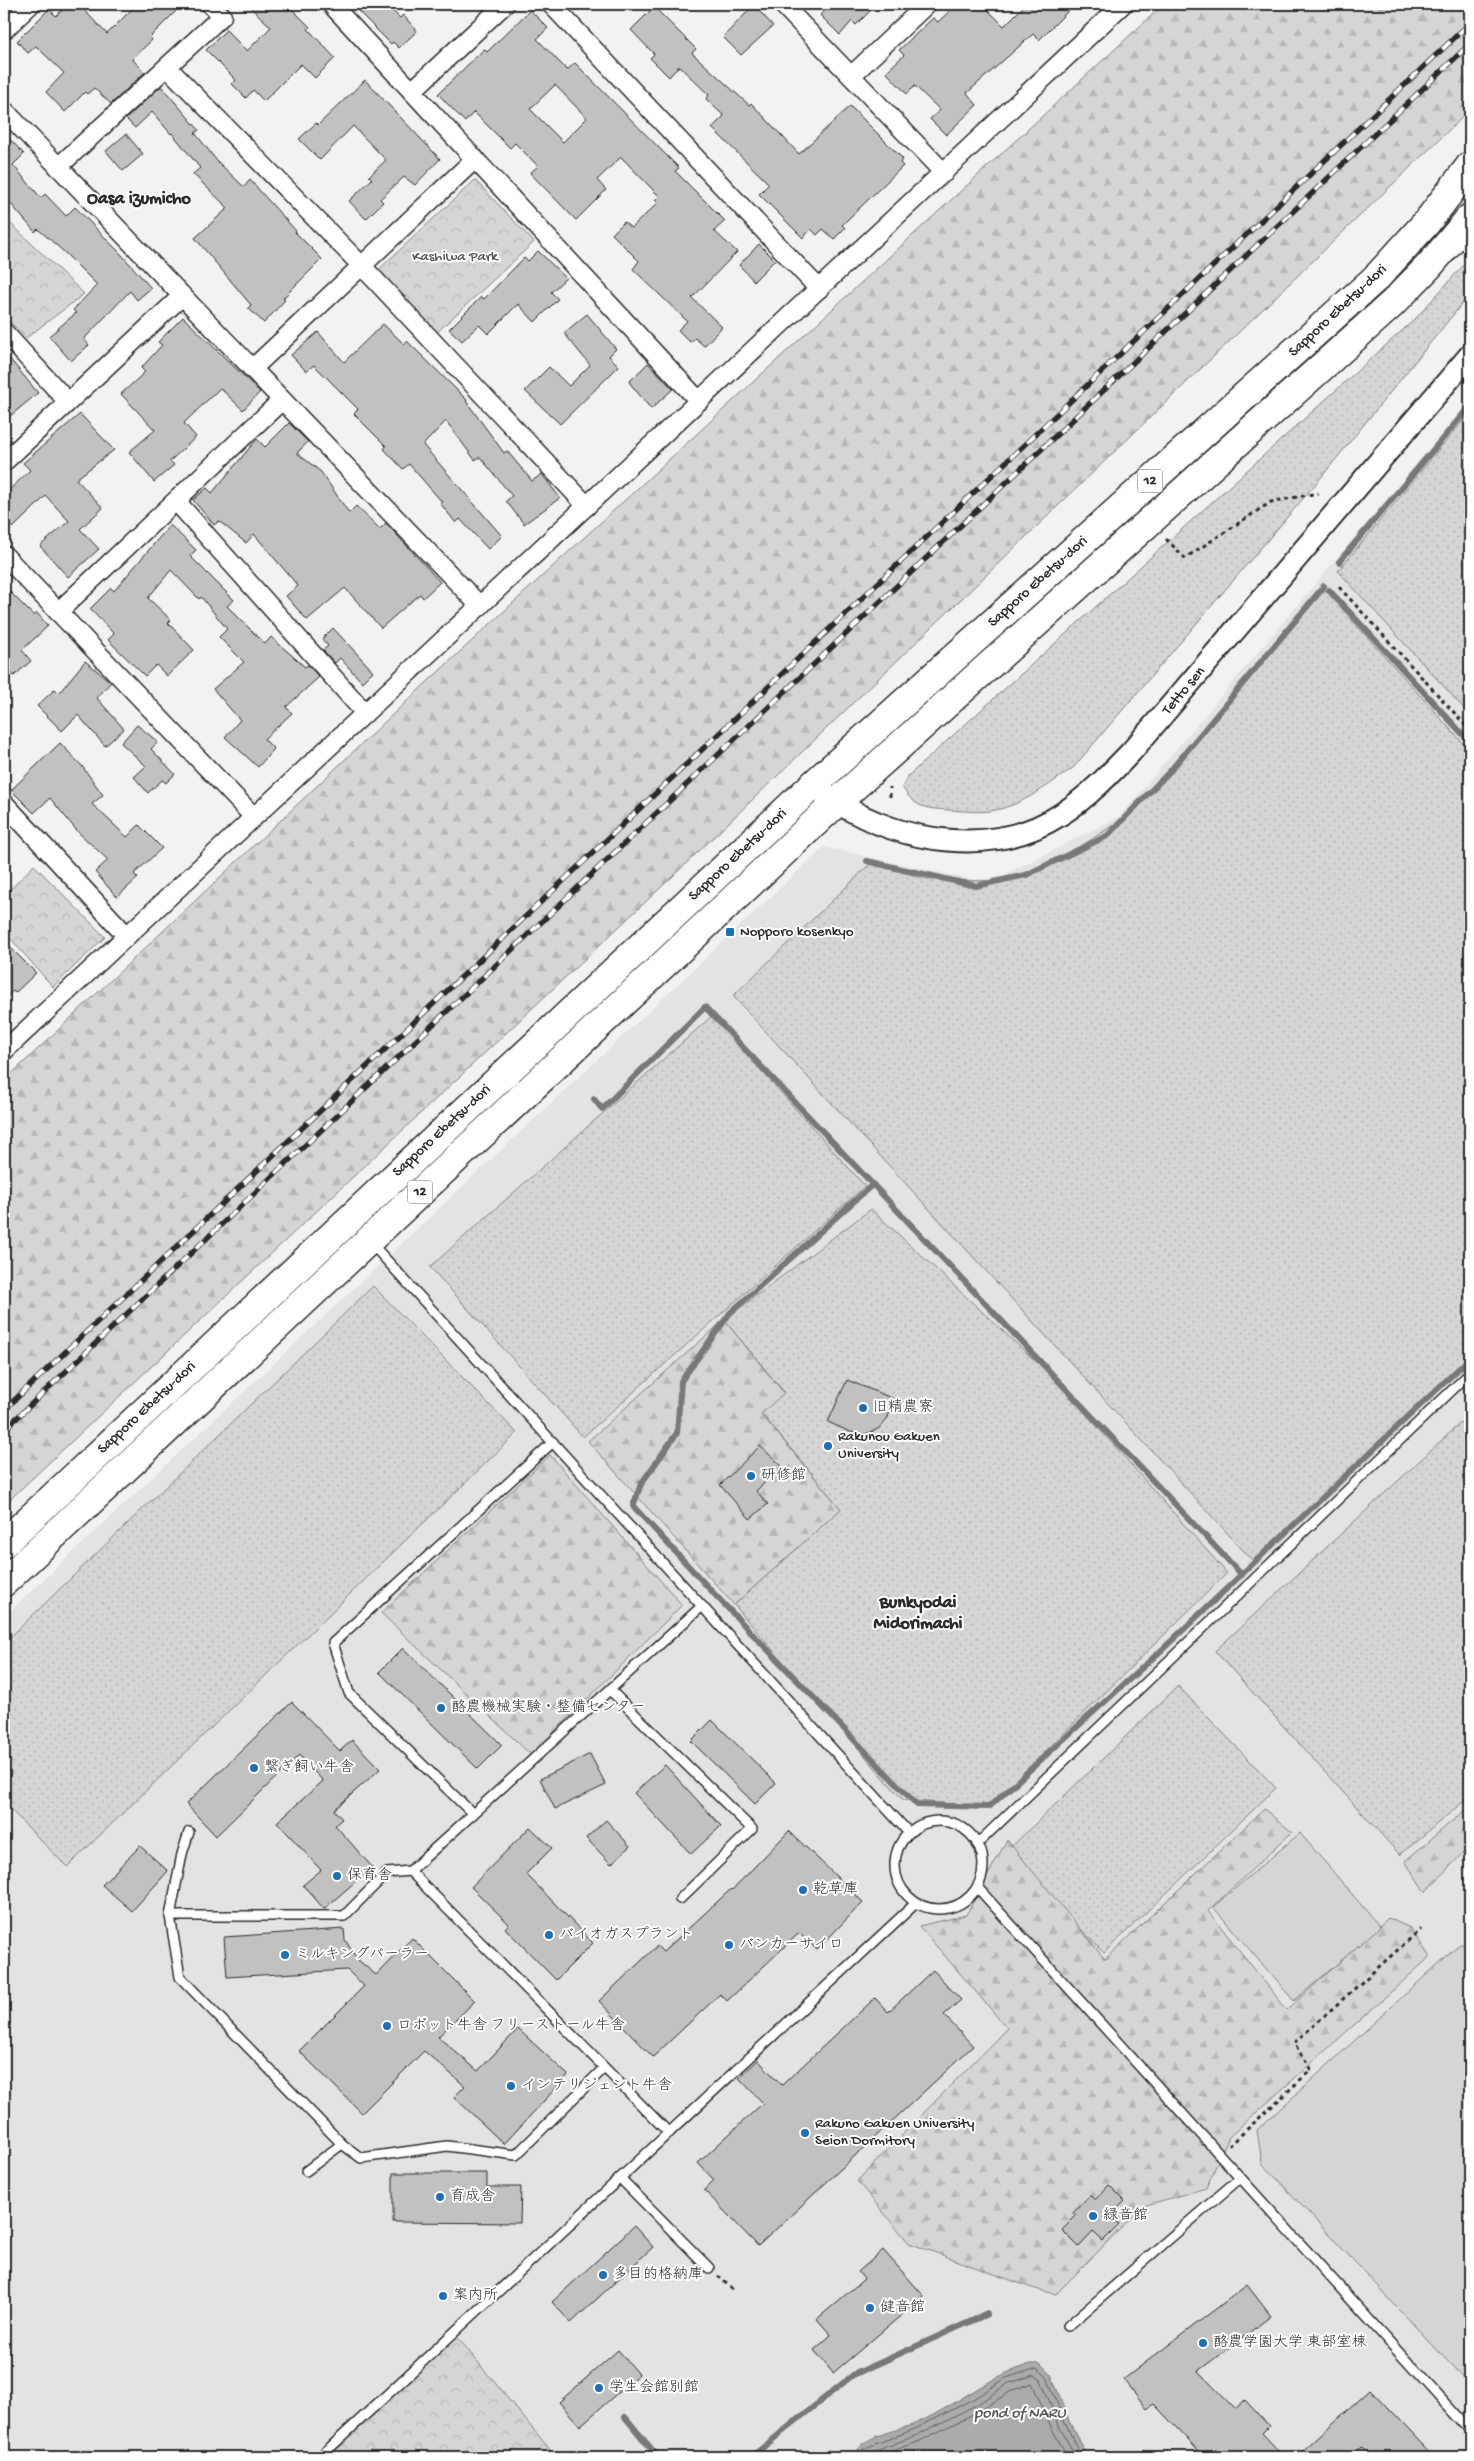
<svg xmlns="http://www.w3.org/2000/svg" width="1474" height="2461" viewBox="0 0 1474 2461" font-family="'Gochi Hand','Klee One',sans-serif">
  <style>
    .built { fill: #e3e3e3 }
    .grass { fill: url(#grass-dots); stroke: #808080 }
    .forest { fill: url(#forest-firs); stroke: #808080 }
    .park { fill: url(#park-crowns); stroke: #808080 }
    .pitch { fill: #d5d5d5; stroke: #808080 }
    .water { fill: #ababab; stroke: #787878 }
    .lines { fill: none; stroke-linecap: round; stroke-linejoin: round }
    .shore { stroke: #5e5e5e; stroke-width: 1 }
    .stream { stroke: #787878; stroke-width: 6 }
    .building { fill: #c1c1c1; stroke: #2b2b2b; fill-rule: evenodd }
    .service-casing { stroke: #2b2b2b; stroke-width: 12 }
    .minor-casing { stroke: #2b2b2b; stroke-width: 21 }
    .tertiary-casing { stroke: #2b2b2b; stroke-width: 25 }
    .trunk-casing { stroke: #2b2b2b; stroke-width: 31 }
    .path { stroke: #2b2b2b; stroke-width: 3; stroke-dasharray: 4 4; stroke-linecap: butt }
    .service { stroke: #fff; stroke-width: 9 }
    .minor { stroke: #fff; stroke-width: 18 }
    .tertiary { stroke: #fff; stroke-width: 21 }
    .trunk { stroke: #fff; stroke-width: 28 }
    .rail-casing { stroke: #2b2b2b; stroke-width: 5.5 }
    .rail { stroke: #fff; stroke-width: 4; stroke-dasharray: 11; stroke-linecap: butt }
    .poi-dot { fill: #1f6fb2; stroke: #fff; stroke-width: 2 }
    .labels { text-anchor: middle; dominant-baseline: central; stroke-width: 4; stroke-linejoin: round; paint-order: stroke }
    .shield { fill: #fff; stroke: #6b6b6b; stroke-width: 1 }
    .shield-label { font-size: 14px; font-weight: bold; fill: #2b2b2b }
    .park-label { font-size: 15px; fill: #565656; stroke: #fff }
    .street-label { font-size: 15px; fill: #2b2b2b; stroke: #fff }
    .poi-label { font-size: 15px; fill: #2b2b2b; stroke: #fff; text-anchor: start }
    .water-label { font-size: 16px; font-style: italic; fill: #585858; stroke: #fff }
    .quarter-label { font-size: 18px; font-weight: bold; fill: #2b2b2b; stroke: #fff }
  </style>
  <defs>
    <pattern id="grass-dots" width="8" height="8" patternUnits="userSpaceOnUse" patternTransform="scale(1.25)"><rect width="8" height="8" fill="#d5d5d5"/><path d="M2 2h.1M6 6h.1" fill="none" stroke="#b7b7b7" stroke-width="1.8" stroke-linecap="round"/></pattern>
    <pattern id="forest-firs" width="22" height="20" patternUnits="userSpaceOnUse" patternTransform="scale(1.25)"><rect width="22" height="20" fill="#d5d5d5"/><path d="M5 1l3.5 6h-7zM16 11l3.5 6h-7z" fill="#b7b7b7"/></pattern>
    <pattern id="park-crowns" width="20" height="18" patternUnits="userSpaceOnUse" patternTransform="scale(1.25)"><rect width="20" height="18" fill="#d5d5d5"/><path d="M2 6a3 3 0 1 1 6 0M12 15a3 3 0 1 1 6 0" fill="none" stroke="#b7b7b7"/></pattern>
  </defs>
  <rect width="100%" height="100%" fill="#f2f2f2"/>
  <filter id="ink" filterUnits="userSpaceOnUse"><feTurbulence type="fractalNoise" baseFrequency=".02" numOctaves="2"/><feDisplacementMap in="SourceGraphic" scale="10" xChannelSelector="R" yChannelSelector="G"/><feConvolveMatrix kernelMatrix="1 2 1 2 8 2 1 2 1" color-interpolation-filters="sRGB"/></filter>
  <g filter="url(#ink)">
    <polygon class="built" points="1470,400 1470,2457 4,2457 4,1617 824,847 978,881 1002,876 1120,816"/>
    <g class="grass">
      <path d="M1470,258V294L1319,480L1073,768C1050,784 1024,804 996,810C982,813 964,811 950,810C926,809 915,808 902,787L908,776L1415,319Z"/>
      <polygon points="1470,412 1470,715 1338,571"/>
      <polygon points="1325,590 1470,751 1470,1355 1253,1561 733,996 870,864 932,880 1009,881 1059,861 1137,809"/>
      <polygon points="712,1016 865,1186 583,1437 430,1267"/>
      <polygon points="871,1209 1056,1380 1227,1573 989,1807 903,1800 734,1605 841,1509 761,1413 784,1392 724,1320"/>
      <polygon points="373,1286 517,1433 67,1867 4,1803 4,1643"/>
      <polygon points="1470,1414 1470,1796 1400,1855 1215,1651"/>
      <polygon points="1178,1686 1276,1788 1104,1953 1006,1852"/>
    </g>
    <g class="forest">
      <polygon points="1164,4 1470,4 1470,110 672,877 4,1505 4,1081 424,685"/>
      <polygon points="724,1320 784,1393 761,1414 841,1509 734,1605 588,1441"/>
      <polygon points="550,1455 682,1605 531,1755 381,1613"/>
      <polygon points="1470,1806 1470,1846 1425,1892 1405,1861"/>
      <polygon points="1264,1809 1292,1832 1208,1911 1287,2010 1388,1918 1410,1928 1430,1957 1229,2137 1206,2188 1143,2206 1056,2294 1035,2289 909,2243 857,2181 1007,2028 919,1926 966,1915 1007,1840 1105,1959"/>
    </g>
    <g class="park">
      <polygon points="475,180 534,242 435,334 376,272"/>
      <polygon points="4,217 84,294 26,338 4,316"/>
      <polygon points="34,865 105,937 53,987 4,931 4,896"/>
      <polygon points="454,2333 556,2457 320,2457"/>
    </g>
    <g class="pitch">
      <polygon points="1300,1833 1380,1927 1294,2001 1213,1907"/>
      <polygon points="1460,1944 1470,1944 1470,2385 1262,2163 1257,2130"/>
    </g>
    <path class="water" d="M1039,2362L1051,2374L1069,2421L1088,2457H856C856,2437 896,2431 912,2425C956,2407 992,2372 1039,2362Z"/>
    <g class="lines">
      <g class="shore">
        <polyline points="861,2457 865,2448 915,2429 975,2398 1006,2378 1037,2368 1047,2377 1065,2423 1082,2457"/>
        <polyline points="867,2457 868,2454 917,2435 978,2404 1009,2383 1035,2375 1041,2380 1059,2426 1076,2457"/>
        <polyline points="877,2457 920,2441 981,2410 1013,2390 1032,2383 1052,2429 1068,2457"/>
      </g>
      <g class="stream">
        <polyline points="1339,562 1470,406"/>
        <polyline points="1329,590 1470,742"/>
        <polyline points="867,861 976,886 1026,875 1107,836 1170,771 1324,586"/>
        <polyline points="594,1099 602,1109 705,1007 1242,1575"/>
        <polyline points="873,1184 730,1313 681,1381 677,1433 641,1484 633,1506 718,1598 917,1805 989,1807 1165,1647 1470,1358"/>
        <polyline points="625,2417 658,2457"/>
        <polyline points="751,2457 853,2375 987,2314"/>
      </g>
    </g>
    <g class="building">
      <polygon points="69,4 78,4 107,34 137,4 183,4 150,37 152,40 132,59 145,72 111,104 94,88 87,94 85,92 65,112 46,92 64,73 36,46 28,53 17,41 49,9 56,16"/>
      <polygon points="247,4 287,4 310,27 308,29 335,58 315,78 301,64 264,101 253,90 246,98 232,84 236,80 206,50 226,30 247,51 271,27"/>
      <polygon points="351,4 385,4 400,18 403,15 417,31 399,48 393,42 391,44"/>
      <polygon points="832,4 877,4 856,25 852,21 840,35 820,15"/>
      <polygon points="957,4 982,4 1004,26 1026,4 1075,4 1039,40 1033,34 967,93 977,105 946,135 930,119 940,110 915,86 907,94 886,72 904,55 899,50 933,18 938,22"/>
      <polygon points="754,5 773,26 741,55 723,37"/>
      <polygon points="654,7 696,49 692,53 749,105 751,103 799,154 850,106 903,159 900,163 903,166 842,225 845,228 834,239 823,229 817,235 811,229 803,238 759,194 769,184 712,128 724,116 706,99 709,95 679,66 669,77 650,58 654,54 631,30"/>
      <path d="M530,10L548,28L537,39L567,70L575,63L679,168L675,171L725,221L714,231L737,252L692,298L722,327L704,346L695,338L690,342L678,330L687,321L633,269L639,261L612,234L624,222L631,228L658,203L655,200L659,196L621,157L597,180L606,190L576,220L530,173L538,166L515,143L510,148L474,112L465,122L438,94L484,49L487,52ZM555,85L587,118L563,142L530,109Z"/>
      <polygon points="365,80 440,159 415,185 404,177 380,199 383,202 366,219 349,201 372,179 369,176 386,160 353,126 320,160 299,139 316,123 318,125"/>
      <polygon points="160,87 162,87 199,130 195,133 217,161 244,187 250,180 296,231 295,232 322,259 283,298 285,300 264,323 248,308 251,305 195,238 228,208 193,174 200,168 172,133 171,134 152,112 135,128 126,119"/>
      <polygon points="4,133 24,154 13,165 41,198 45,194 66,216 75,207 121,254 151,288 137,300 130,291 84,339 89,345 71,361 49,336 76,313 73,310 97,285 64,252 38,229 35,232 4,196"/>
      <polygon points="126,134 143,154 123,171 106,151"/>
      <polygon points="759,244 775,260 754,281 739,265"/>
      <polygon points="538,251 566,278 551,292 558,299 535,322 518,304 488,334 479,325 462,341 449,329 481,297 484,299 524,258 528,261"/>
      <polygon points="587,314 616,349 609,356 619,366 560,424 525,391 549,367 569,386 590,365 564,333"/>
      <polygon points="183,317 260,392 243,410 220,388 184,423 196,437 170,461 174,465 154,482 129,452 155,430 121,394 145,372 141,368 162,345 158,342"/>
      <polygon points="383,324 404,344 407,341 467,400 466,401 504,453 507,451 532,481 542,474 560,498 524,524 506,501 512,496 480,457 475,460 446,421 423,445 502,536 488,549 460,519 456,523 440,503 442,502 409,464 403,469 384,449 386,446 354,414 358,409 314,365 306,371 291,355 318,332 344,362"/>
      <polygon points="4,352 38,393 4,421"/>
      <polygon points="648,363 673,389 651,409 629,382"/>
      <polygon points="80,414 114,450 76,479 103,508 80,529 99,549 68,577 40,546 69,521 46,496 13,528 4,518 4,495 30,470 23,463"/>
      <polygon points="289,423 308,442 297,453 321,472 349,513 356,506 380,529 386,523 440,582 423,598 420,594 381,628 345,588 307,620 286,596 298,586 254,534 246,543 219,521 214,525 193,500 207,488 212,493 257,439 265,447"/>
      <polygon points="170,525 196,550 190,556 234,600 227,606 265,644 271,637 305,667 308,665 319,677 286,707 292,713 264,739 274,749 258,767 225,737 240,720 213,689 244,662 219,637 227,629 201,597 199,599 171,570 148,598 171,620 168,623 194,650 167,676 156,665 145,676 108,640 114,634 90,609 111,588 114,591"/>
      <polygon points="4,586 34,616 37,613 48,626 22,650 31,661 14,676 4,665"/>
      <polygon points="333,628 373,671 362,682 340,658 335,663 323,650 328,646 322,639"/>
      <polygon points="85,661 111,682 97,698 124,729 105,746 78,715 62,731 37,706 55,689 59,693"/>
      <polygon points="137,725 158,742 151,749 175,774 166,783 162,780 148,793 134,777 146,766 121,743"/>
      <polygon points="60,743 82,766 103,795 92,804 127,837 139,825 162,848 134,874 138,878 117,897 95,872 108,860 77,831 50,798 34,813 11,790"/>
      <polygon points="4,941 36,973 15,993 13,991 4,999"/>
      <polygon points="847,1380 894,1399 888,1417 882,1426 876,1430 866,1434 850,1432 828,1422"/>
      <polygon points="760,1446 782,1466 756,1491 768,1504 750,1519 720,1485"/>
      <polygon points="403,1648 502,1745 478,1769 379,1672"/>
      <polygon points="292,1702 340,1751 352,1740 380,1769 334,1810 342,1819 335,1825 372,1867 324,1909 303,1885 321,1870 277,1822 323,1781 299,1755 216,1836 186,1804"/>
      <polygon points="712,1720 776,1783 755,1804 691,1741"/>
      <polygon points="590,1754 606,1785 555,1809 540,1779"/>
      <polygon points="665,1765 721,1826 691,1854 634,1793"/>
      <polygon points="606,1820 630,1846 611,1864 586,1838"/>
      <polygon points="530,1827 552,1848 526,1874 593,1943 556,1980 505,1928 509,1924 471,1887"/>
      <polygon points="789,1831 863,1902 817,1950 799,1933 727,2001 720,1994 653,2057 599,2001 657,1946 663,1952 731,1889 732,1890"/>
      <polygon points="140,1846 168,1871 132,1911 102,1885"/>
      <polygon points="344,1929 345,1940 358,1960 376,1975 412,1938 475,2001 438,2037 478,2071 518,2029 568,2075 504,2144 454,2097 465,2086 424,2051 362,2113 299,2051 364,1986 347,1970 227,1977 224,1937"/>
      <polygon points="933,1970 961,2000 944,2015 973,2046 758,2246 704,2190 714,2180 698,2163 763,2103 739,2078 758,2060 782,2085 875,1998 888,2012"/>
      <polygon points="393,2173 487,2173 487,2187 521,2187 520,2223 393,2222"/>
      <polygon points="1109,2185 1125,2201 1110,2216 1119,2225 1103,2241 1093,2232 1079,2247 1062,2230 1076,2216 1073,2213 1090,2195 1095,2200"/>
      <polygon points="634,2226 653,2247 571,2323 552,2302"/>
      <polygon points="883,2250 924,2296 833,2373 814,2350 831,2335 817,2319 864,2279 858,2272"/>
      <polygon points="1247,2285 1271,2316 1198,2371 1235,2409 1245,2400 1269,2426 1262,2433 1284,2457 1204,2457 1154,2404 1147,2409 1124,2379"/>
      <polygon points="618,2350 639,2374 580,2426 559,2402"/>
      <polygon points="1370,2389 1434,2457 1371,2457 1361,2447 1351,2457 1296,2457"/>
    </g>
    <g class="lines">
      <g class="service-casing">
        <g id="service">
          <polyline points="370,1242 909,1833"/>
          <polyline points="610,1690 752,1829 680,1899"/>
          <polyline points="473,1814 349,1693 333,1643 553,1442"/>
          <circle cx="939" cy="1865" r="44"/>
          <polyline points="977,1844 1470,1373"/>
          <polyline points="410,1871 387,1873 344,1916 170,1916 180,1977 342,2144 361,2158 447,2146 516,2155 604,2068"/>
          <polyline points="977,1887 1470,2431"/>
          <polyline points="170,1916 182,1854 189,1832"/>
          <polyline points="669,2133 410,1871 702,1606"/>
          <polyline points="306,2171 342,2144"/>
          <polyline points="620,2178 709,2268"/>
          <polyline points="1068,2326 1240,2178"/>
          <polyline points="320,2457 916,1903"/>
        </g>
      </g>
      <g class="minor-casing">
        <g id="minor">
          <polyline points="331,4 699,401"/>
          <polyline points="551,4 819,289"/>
          <polyline points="782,4 944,173"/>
          <polyline points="4,30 31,4"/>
          <polyline points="167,67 362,266 587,506"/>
          <polyline points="851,76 927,4"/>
          <polyline points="412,91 505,4"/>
          <polyline points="4,110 480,606"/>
          <polyline points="58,167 222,16 210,4"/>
          <polyline points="4,332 68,402"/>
          <polyline points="252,369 475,159"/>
          <polyline points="4,462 182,296"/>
          <polyline points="176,501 365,713"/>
          <polyline points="4,555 254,817"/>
          <polyline points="58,612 282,400"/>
          <polyline points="4,803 127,936"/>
          <polyline points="4,1051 1123,4"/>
        </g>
      </g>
      <g class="tertiary-casing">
        <path id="tertiary" d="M815,783C823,790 830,798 838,803C903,843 993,858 1060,815C1087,798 1109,775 1131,752L1470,355"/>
      </g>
      <g class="trunk-casing">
        <g id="trunk">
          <polyline points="4,1543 815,783 1377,277 1427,222 1470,166"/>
          <polyline points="4,1582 837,802 1392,304 1429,266 1470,218"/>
        </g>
      </g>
      <g class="path">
        <polyline points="1166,539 1185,558 1271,502 1318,493"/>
        <polyline points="1339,587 1470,730"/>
        <polyline points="890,797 890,787"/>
        <polyline points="1229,2146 1311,2070 1294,2043 1421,1929"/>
        <polyline points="718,2276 734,2291"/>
      </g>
      <use href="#service" class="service"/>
      <use href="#minor" class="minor"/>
      <use href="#tertiary" class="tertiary"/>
      <use href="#trunk" class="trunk"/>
      <g class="rail-casing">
        <g id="rail">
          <polyline points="4,1410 1470,23"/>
          <polyline points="4,1430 1470,44"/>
        </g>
      </g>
      <use href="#rail" class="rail"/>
    </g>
  </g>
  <g class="poi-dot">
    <rect x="725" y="927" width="10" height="10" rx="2.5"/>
    <circle cx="863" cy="1408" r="5"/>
    <circle cx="828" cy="1446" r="5"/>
    <circle cx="751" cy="1476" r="5"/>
    <circle cx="441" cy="1708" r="5"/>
    <circle cx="254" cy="1768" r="5"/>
    <circle cx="337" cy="1876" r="5"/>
    <circle cx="803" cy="1890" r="5"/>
    <circle cx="549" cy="1935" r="5"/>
    <circle cx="729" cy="1945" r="5"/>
    <circle cx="285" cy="1955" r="5"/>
    <circle cx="387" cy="2026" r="5"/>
    <circle cx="511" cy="2086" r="5"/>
    <circle cx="805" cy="2133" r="5"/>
    <circle cx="440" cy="2197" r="5"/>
    <circle cx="1093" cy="2216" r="5"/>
    <circle cx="603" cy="2275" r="5"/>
    <circle cx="443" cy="2296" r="5"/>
    <circle cx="870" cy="2308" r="5"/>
    <circle cx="1203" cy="2343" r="5"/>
    <circle cx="599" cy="2388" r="5"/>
  </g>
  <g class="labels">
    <g class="shield">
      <rect x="1137.5" y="469.5" width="25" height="23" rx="4"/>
      <rect x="407.5" y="1180.5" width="25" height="23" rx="4"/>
    </g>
    <g class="shield-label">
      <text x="1150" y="481">12</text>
      <text x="420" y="1192">12</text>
    </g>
    <g class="park-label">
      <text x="455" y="257">Kashiwa Park</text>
    </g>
    <g class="street-label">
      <text transform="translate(1338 311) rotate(-43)">Sapporo Ebetsu-dori</text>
      <text transform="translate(1038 582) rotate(-42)">Sapporo Ebetsu-dori</text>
      <text transform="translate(1184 691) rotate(-50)">Tetto sen</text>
      <text transform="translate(738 855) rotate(-43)">Sapporo Ebetsu-dori</text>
      <text transform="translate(442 1131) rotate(-43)">Sapporo Ebetsu-dori</text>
      <text transform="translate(147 1408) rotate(-43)">Sapporo Ebetsu-dori</text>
    </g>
    <g class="poi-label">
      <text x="740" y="932">Nopporo kosenkyo</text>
      <text x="873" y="1408">旧精農寮</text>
      <text x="838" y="1437">Rakunou Gakuen<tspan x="838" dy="17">University</tspan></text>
      <text x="761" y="1476">研修館</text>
      <text x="451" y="1708">酪農機械実験・整備センター</text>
      <text x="264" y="1768">繋ぎ飼い牛舎</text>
      <text x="347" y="1876">保育舎</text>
      <text x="813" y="1890">乾草庫</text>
      <text x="559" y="1935">バイオガスプラント</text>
      <text x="739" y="1945">バンカーサイロ</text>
      <text x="295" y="1955">ミルキングパーラー</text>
      <text x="397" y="2026">ロボット牛舎 フリーストール牛舎</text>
      <text x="521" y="2086">インテリジェント牛舎</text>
      <text x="815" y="2124">Rakuno Gakuen University<tspan x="815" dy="17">Seion Dormitory</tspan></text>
      <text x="450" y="2197">育成舎</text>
      <text x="1103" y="2216">緑音館</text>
      <text x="613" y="2275">多目的格納庫</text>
      <text x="453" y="2296">案内所</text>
      <text x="880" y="2308">健音館</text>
      <text x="1213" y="2343">酪農学園大学 東部室棟</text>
      <text x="609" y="2388">学生会館別館</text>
    </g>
    <g class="water-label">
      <text x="1020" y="2414">pond of NARU</text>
    </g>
    <g class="quarter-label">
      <text x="139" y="199">Oasa izumicho</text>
      <text x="918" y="1603">Bunkyodai<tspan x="918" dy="21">Midorimachi</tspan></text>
    </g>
  </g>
  <rect width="1474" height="2461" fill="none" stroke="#fff" stroke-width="20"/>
  <rect x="10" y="10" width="1454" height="2441" fill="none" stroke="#2b2b2b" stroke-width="2" filter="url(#ink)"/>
</svg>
